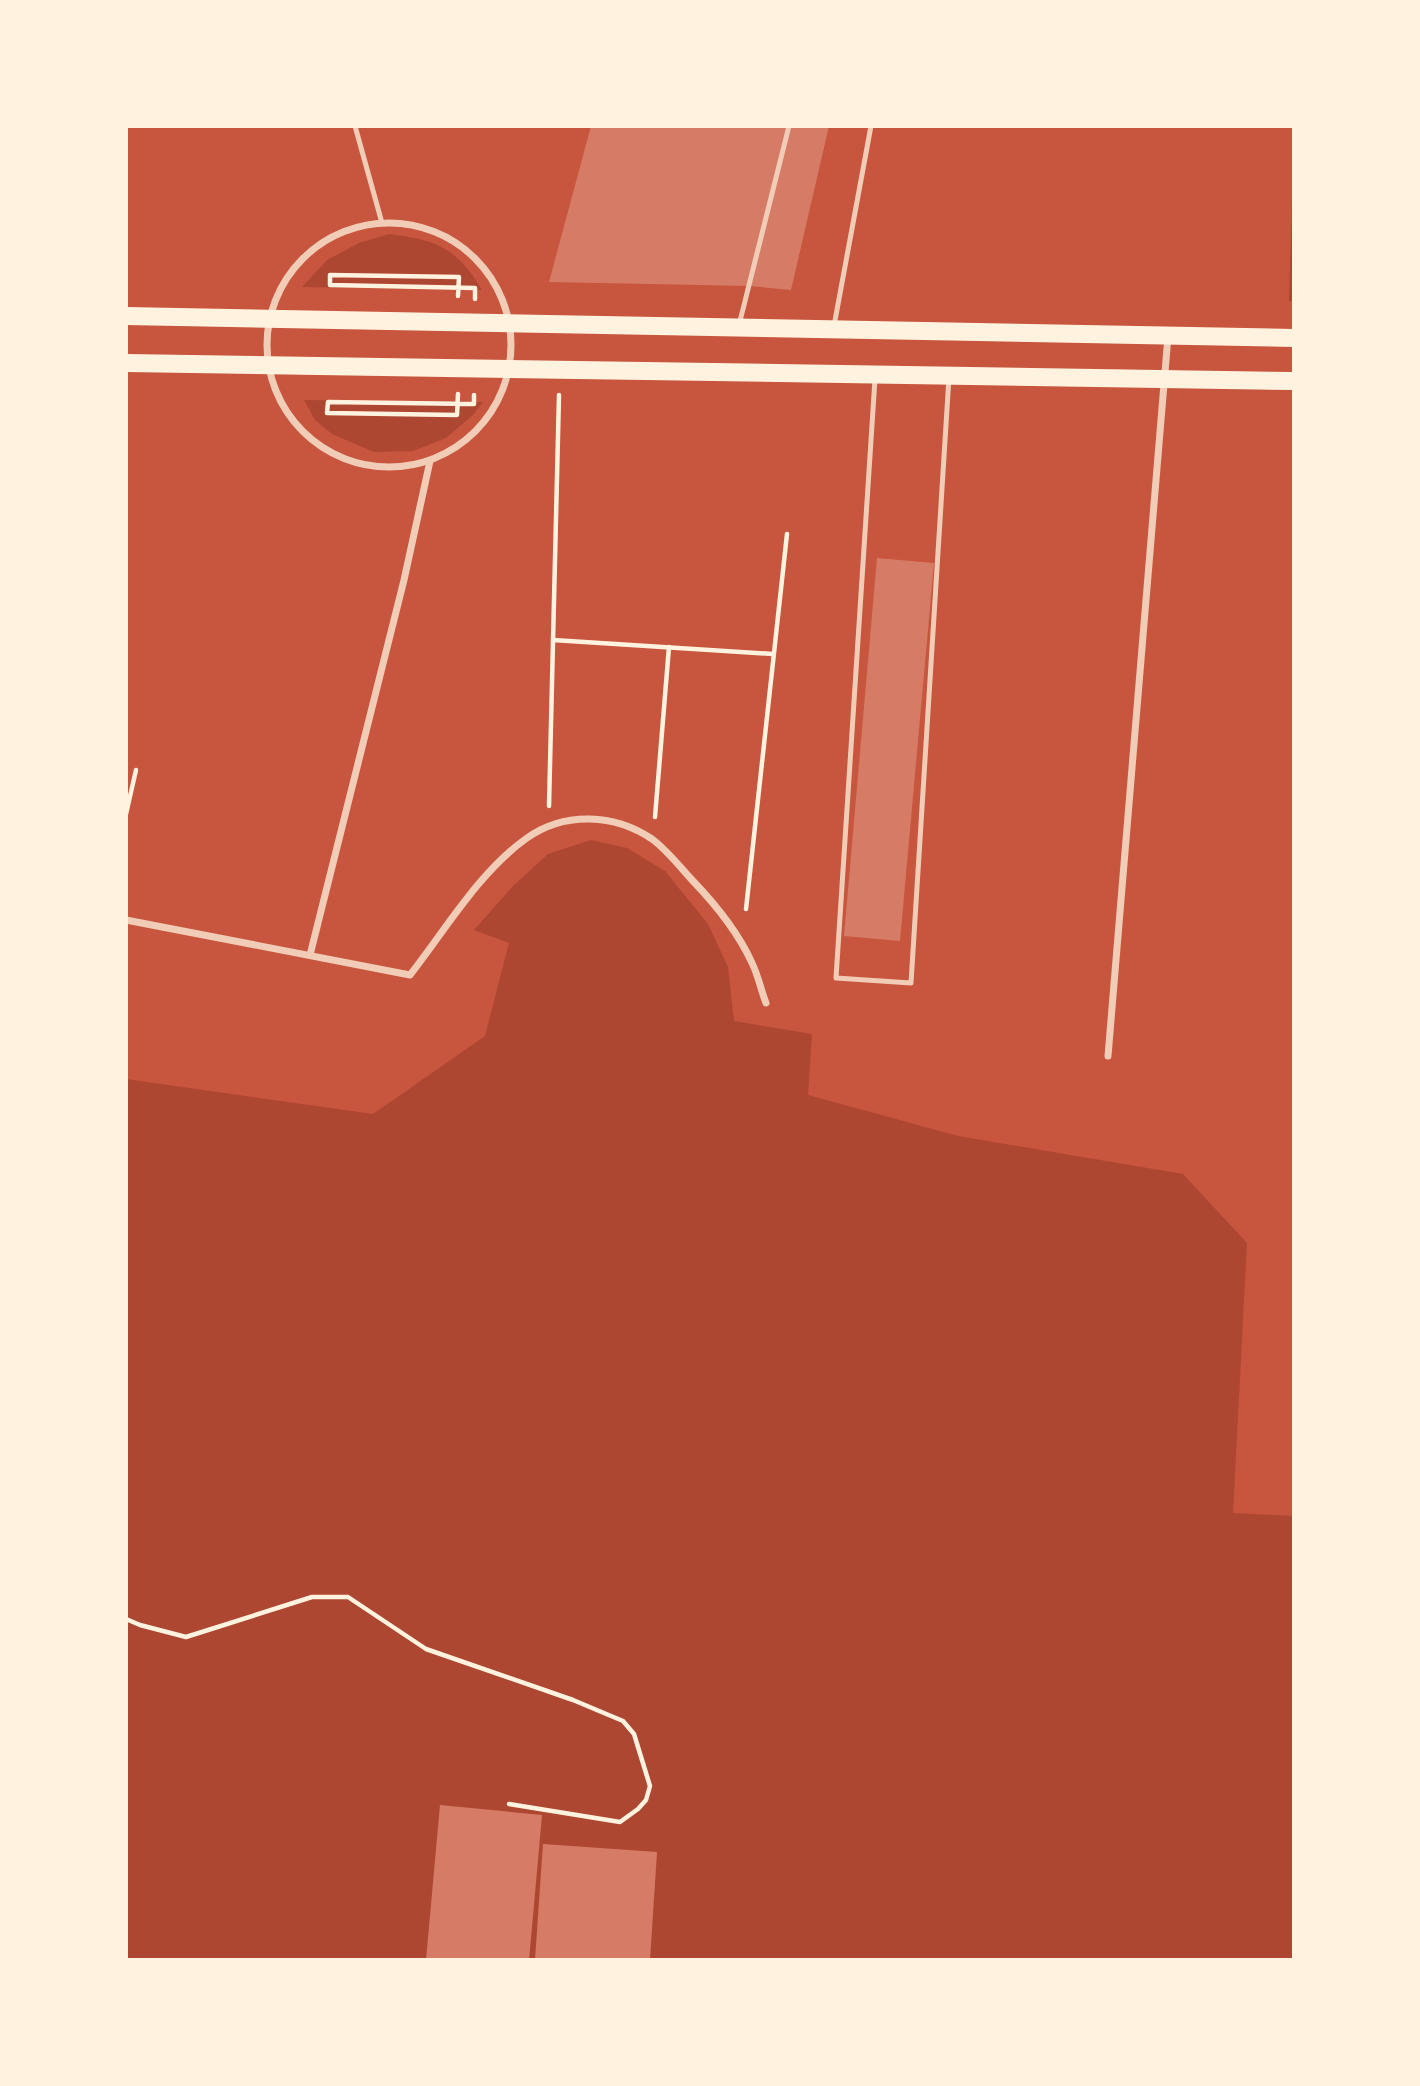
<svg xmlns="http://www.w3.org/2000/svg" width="1420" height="2086" viewBox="0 0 1420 2086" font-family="'Source Sans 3',sans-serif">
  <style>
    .green { fill: #ae4732 }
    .building { fill: #d67c66 }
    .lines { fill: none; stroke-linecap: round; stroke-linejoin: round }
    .path { stroke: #fff3e0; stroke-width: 4.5 }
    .service { stroke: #f1ccb7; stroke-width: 5 }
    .minor { stroke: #f1ccb7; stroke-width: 7 }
    .primary { stroke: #fff3e0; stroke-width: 18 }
  </style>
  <rect width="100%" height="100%" fill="#c8553d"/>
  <g class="green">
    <polygon points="1294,132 1294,301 1289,301"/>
    <path d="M389,234C437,240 457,248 482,290L302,287L327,260L359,243Z"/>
    <polygon points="304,400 483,402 473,415 446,438 413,451 374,452 332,434 315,420"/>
    <polygon points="591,840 627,848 665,871 708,924 728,967 734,1021 812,1034 808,1095 958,1136 1183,1174 1247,1243 1233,1513 1294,1516 1294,1960 126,1960 126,1079 373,1114 485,1036 509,943 474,930 514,885 548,854"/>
  </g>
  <g class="building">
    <polygon points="591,126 829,126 791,290 750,286 549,282"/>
    <polygon points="877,558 934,563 900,941 844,936"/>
    <polygon points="440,1805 542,1815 529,1960 426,1960"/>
    <polygon points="543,1844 657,1852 650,1960 535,1960"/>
  </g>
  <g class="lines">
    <g class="path">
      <polyline points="458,296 459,277 330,275 330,285 475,288 475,299"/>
      <polyline points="458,394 457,415 327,413 328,402 474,404 474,395"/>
      <polyline points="553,640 773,654"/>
      <polyline points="549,806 559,395"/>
      <polyline points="126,814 136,770"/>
      <polyline points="655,817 669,647"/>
      <polyline points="746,909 787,534"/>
      <polyline points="126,1619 140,1625 186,1637 312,1597 348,1597 426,1649 573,1700 623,1721 634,1734 650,1786 646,1800 638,1809 620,1822 509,1804"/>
    </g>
    <g class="service">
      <polyline points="355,126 382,223"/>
      <polyline points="739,325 789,126"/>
      <polyline points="834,326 871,126"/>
      <polyline points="875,379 836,978 911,983 949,377"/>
    </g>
    <g class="minor">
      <circle cx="389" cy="345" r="122"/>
      <path d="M126,920L410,975C446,929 480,871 527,838C565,811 615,814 652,839C667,850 680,867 693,881C716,905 738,932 752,963C758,975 761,990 766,1003"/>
      <polyline points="310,955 404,580 430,461"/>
      <polyline points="1108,1056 1168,336"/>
    </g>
    <g class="primary">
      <polyline points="126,316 1294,338"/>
      <polyline points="126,363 1294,381"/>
    </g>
  </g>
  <rect width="1420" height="2086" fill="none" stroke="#fff3e0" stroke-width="256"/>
</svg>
